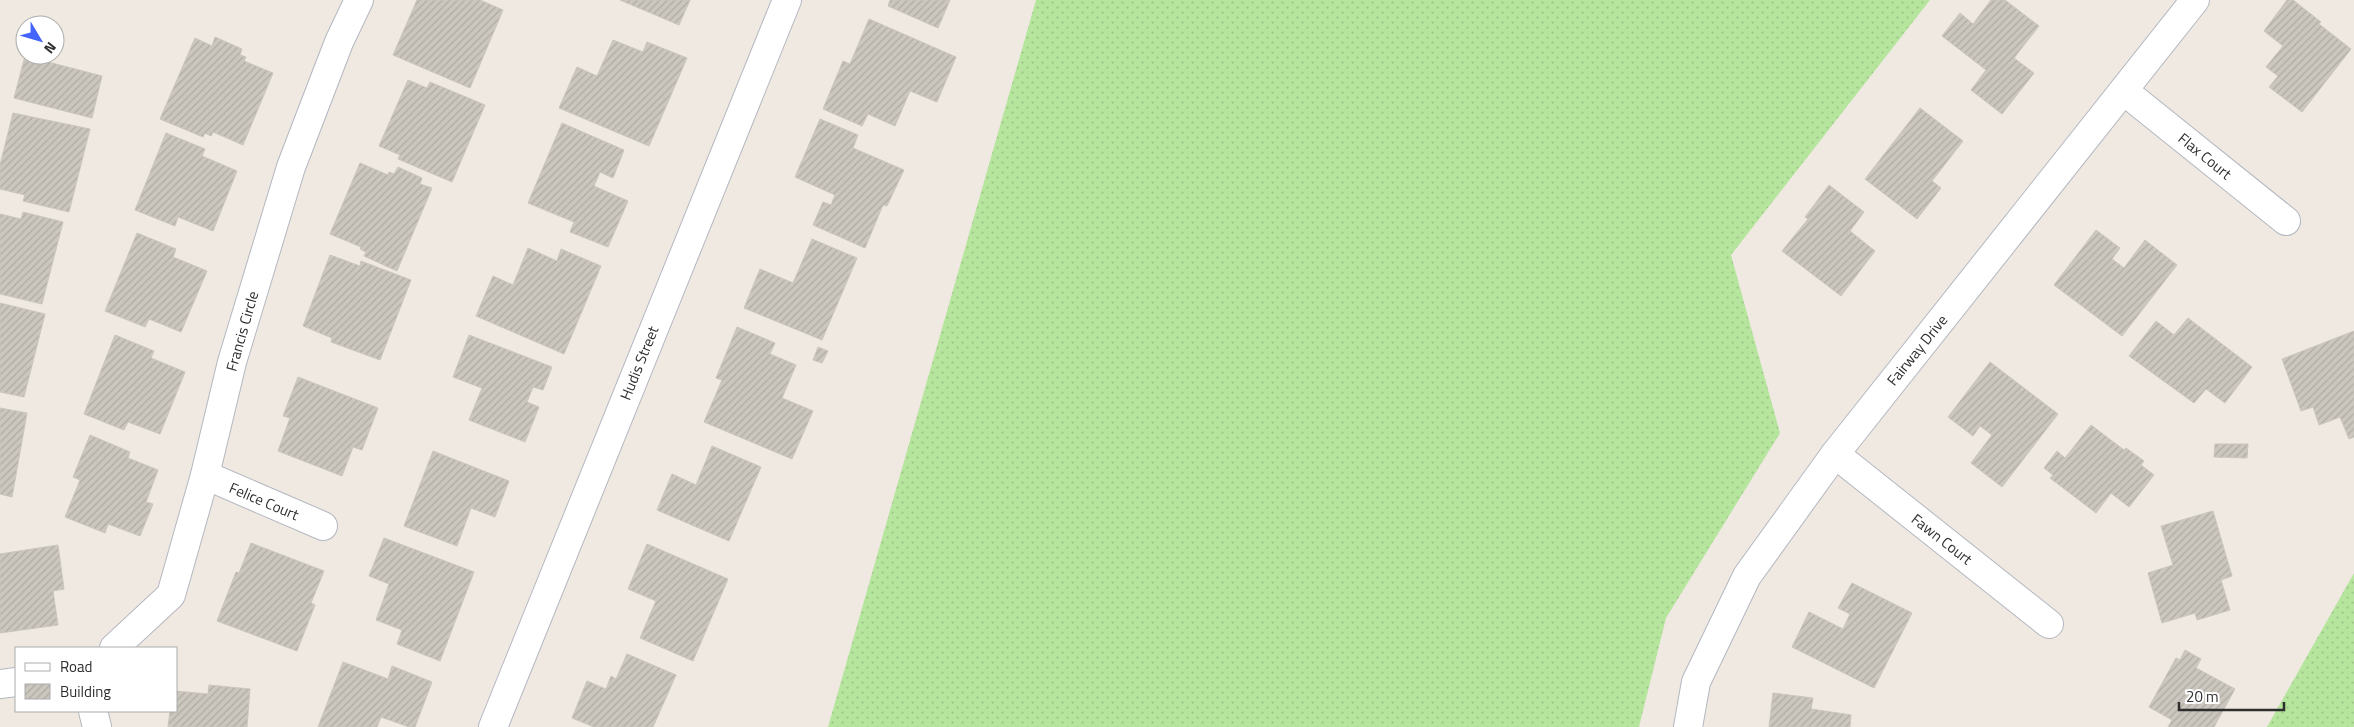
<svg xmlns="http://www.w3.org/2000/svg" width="2354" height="727" viewBox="0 0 2354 727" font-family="'Titillium Web',sans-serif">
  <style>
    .grass { fill: url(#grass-dots) }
    .building { fill: url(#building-hatch); stroke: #cbc5ba }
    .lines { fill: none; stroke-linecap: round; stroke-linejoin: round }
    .street-casing { stroke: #b4b7c1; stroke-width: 30 }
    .street { stroke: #fff; stroke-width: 28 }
    .labels { text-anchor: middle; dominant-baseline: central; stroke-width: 4; stroke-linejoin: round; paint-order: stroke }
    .street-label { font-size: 15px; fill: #2e2e2e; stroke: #fff }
  </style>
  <defs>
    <pattern id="grass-dots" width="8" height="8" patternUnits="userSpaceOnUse" patternTransform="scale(1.25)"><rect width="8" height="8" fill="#b6e59e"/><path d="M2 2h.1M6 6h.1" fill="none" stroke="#9dc588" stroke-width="1.8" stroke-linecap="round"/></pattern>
    <pattern id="building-hatch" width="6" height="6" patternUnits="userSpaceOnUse" patternTransform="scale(1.25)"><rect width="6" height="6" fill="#cbc7bf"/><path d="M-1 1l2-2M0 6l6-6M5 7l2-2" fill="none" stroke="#afaba4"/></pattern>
  </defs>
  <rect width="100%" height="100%" fill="#efe9e1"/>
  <g class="grass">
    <polygon points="1036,0 1930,0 1731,255 1780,433 1666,618 1639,727 828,727"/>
    <polygon points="2354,573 2354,727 2267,727"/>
  </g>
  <g class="building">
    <polygon points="417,0 480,0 503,10 470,88 393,55"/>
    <polygon points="620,0 690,0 679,25"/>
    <polygon points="890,0 950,0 938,28 888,6"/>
    <polygon points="1991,0 2005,0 2039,26 2014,58 2034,73 2002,114 1971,90 1986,70 1942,36 1960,13 1973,24"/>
    <polygon points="2287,0 2293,0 2321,22 2319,24 2351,49 2302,112 2269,87 2278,76 2266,67 2283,46 2264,31"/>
    <polygon points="869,19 956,57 937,102 910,91 895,126 868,114 862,126 823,109 843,61 850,64"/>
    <polygon points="215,37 242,49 240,55 246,57 244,61 273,73 243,145 213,132 211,136 205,133 203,137 160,119 195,38 212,46"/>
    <polygon points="613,40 643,52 647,42 687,58 649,146 559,108 577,67 597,76"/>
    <polygon points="25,56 102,76 92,118 14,98"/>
    <polygon points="408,80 427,88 430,82 485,105 452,182 398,159 400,155 379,146"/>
    <polygon points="1920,108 1963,141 1932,181 1941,188 1917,219 1865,179"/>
    <polygon points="13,113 90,129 69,212 23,201 25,195 0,189 0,165"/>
    <polygon points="820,119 858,135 853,148 904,170 887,206 883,205 865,248 813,225 823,202 831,205 835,195 795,177"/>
    <polygon points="562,123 624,150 613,178 600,172 594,186 628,201 608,247 570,232 574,222 528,203"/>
    <polygon points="166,133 205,149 202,156 237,171 213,231 178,217 175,226 135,210"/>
    <polygon points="360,163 388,175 389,172 394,174 398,167 422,178 420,184 432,188 397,271 364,256 366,252 360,249 361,247 330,234"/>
    <polygon points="1829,185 1864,212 1850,231 1875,251 1841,296 1782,251 1808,219 1805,217"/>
    <polygon points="23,212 63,222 42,304 0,294 0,214 21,219"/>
    <polygon points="2096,230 2120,248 2112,259 2124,268 2145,240 2177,265 2122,336 2054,285"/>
    <polygon points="137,233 176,249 173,257 207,271 181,332 149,319 145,327 105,311"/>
    <polygon points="812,239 857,258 822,340 744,308 760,269 793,283"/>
    <polygon points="528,248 557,261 561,249 601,266 564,354 476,316 493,276 513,285"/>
    <polygon points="330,255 360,266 361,261 411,280 380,360 331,342 332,338 303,326"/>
    <polygon points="0,303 45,314 24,397 0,392"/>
    <polygon points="2188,318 2252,367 2225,403 2206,389 2194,403 2129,356 2156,321 2174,335"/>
    <polygon points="737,327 775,343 770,354 796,365 782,398 813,411 792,459 704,422 722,380 716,378"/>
    <polygon points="2354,331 2354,437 2349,439 2340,417 2319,425 2313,407 2301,411 2282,359"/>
    <polygon points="115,335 154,351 151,358 185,372 160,434 128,422 124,430 84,414"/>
    <polygon points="469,335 552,367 543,390 533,387 527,402 539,407 525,442 469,420 482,388 453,377"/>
    <polygon points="818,347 828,351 822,363 813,360"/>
    <polygon points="1990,362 2058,414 2002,487 1971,463 1992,435 1980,426 1973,436 1948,417"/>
    <polygon points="298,377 378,408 362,450 353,447 342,476 278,451 290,418 283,416"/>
    <polygon points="0,408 27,413 12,497 0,494"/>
    <polygon points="2091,425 2124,450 2126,448 2144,461 2141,465 2154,475 2129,507 2111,493 2096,513 2050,478 2053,475 2044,468 2057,451 2065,458"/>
    <polygon points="90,435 130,452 128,458 158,470 146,502 153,504 140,536 108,524 105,533 65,517 80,480 73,477"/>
    <polygon points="2215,444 2248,444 2247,458 2214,457"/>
    <polygon points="712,446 761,467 729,541 657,510 672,474 696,485"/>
    <polygon points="433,451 509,481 495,517 471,508 457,546 404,526"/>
    <polygon points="2213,511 2232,576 2221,580 2230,610 2197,620 2195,613 2162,623 2148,573 2173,565 2161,526"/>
    <polygon points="384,538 474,572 440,661 397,644 402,630 376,620 389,584 369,576"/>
    <polygon points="251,543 324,571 311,603 315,605 297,651 217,621 236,572 239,573"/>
    <polygon points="647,544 728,579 693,661 640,638 656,601 628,589"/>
    <polygon points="58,545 64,589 53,591 58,625 0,633 0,554"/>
    <polygon points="1852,583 1912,613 1874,688 1792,647 1809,612 1843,629 1850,614 1838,608"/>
    <polygon points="2185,650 2201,659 2196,668 2235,689 2214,727 2168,727 2172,720 2149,707 2176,658 2180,660"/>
    <polygon points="627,654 676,675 653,727 594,727 572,718 587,681 606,689 611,676 616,679"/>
    <polygon points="343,662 388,679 392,666 432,682 415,727 409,727 381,717 377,727 318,727"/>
    <polygon points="209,685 250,689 247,727 168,727 170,711 176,711 176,691 208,694"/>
    <polygon points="1773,693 1813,698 1811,709 1851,715 1850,727 1769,727"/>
  </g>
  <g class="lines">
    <g class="street-casing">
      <g id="street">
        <polyline points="2124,91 2286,221"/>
        <polyline points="1835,454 2049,624"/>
        <polyline points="205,475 323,526"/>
        <polyline points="114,648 171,595 205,475 232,362 291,167 339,42 359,0"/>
        <polyline points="0,684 16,682"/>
        <polyline points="93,711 97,727"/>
        <polyline points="493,727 787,0"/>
        <polyline points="1688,727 1696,682 1747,576 1835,454 2195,0"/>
      </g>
    </g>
    <use href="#street" class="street"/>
  </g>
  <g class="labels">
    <g class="street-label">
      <text transform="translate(2205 156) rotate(39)">Flax Court</text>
      <text transform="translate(242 331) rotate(-74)">Francis Circle</text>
      <text transform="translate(1917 350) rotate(-51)">Fairway Drive</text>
      <text transform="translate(639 363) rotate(-68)">Hudis Street</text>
      <text transform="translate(264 501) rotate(23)">Felice Court</text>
      <text transform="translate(1942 539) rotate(38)">Fawn Court</text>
    </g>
  </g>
  <rect x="15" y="647" width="162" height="65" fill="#ffffff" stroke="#ababab"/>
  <rect x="25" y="663" width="25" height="8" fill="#ffffff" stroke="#ababab"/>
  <text x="60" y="672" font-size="15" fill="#2e2e2e">Road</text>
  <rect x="25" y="684" width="25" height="15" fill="url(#building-hatch)" stroke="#ababab"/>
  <text x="60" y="697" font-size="15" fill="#2e2e2e">Building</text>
  <g transform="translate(40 40) rotate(128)"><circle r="24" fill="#ffffff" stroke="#ababab"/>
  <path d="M0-4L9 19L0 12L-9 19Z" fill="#4264fb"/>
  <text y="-8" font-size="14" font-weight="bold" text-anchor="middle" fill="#2e2e2e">N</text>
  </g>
  <path d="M2179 702v8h105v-8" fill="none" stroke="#2e2e2e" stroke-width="2.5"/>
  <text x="2186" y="702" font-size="15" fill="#2e2e2e" stroke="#ffffff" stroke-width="4" paint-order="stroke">20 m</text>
</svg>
